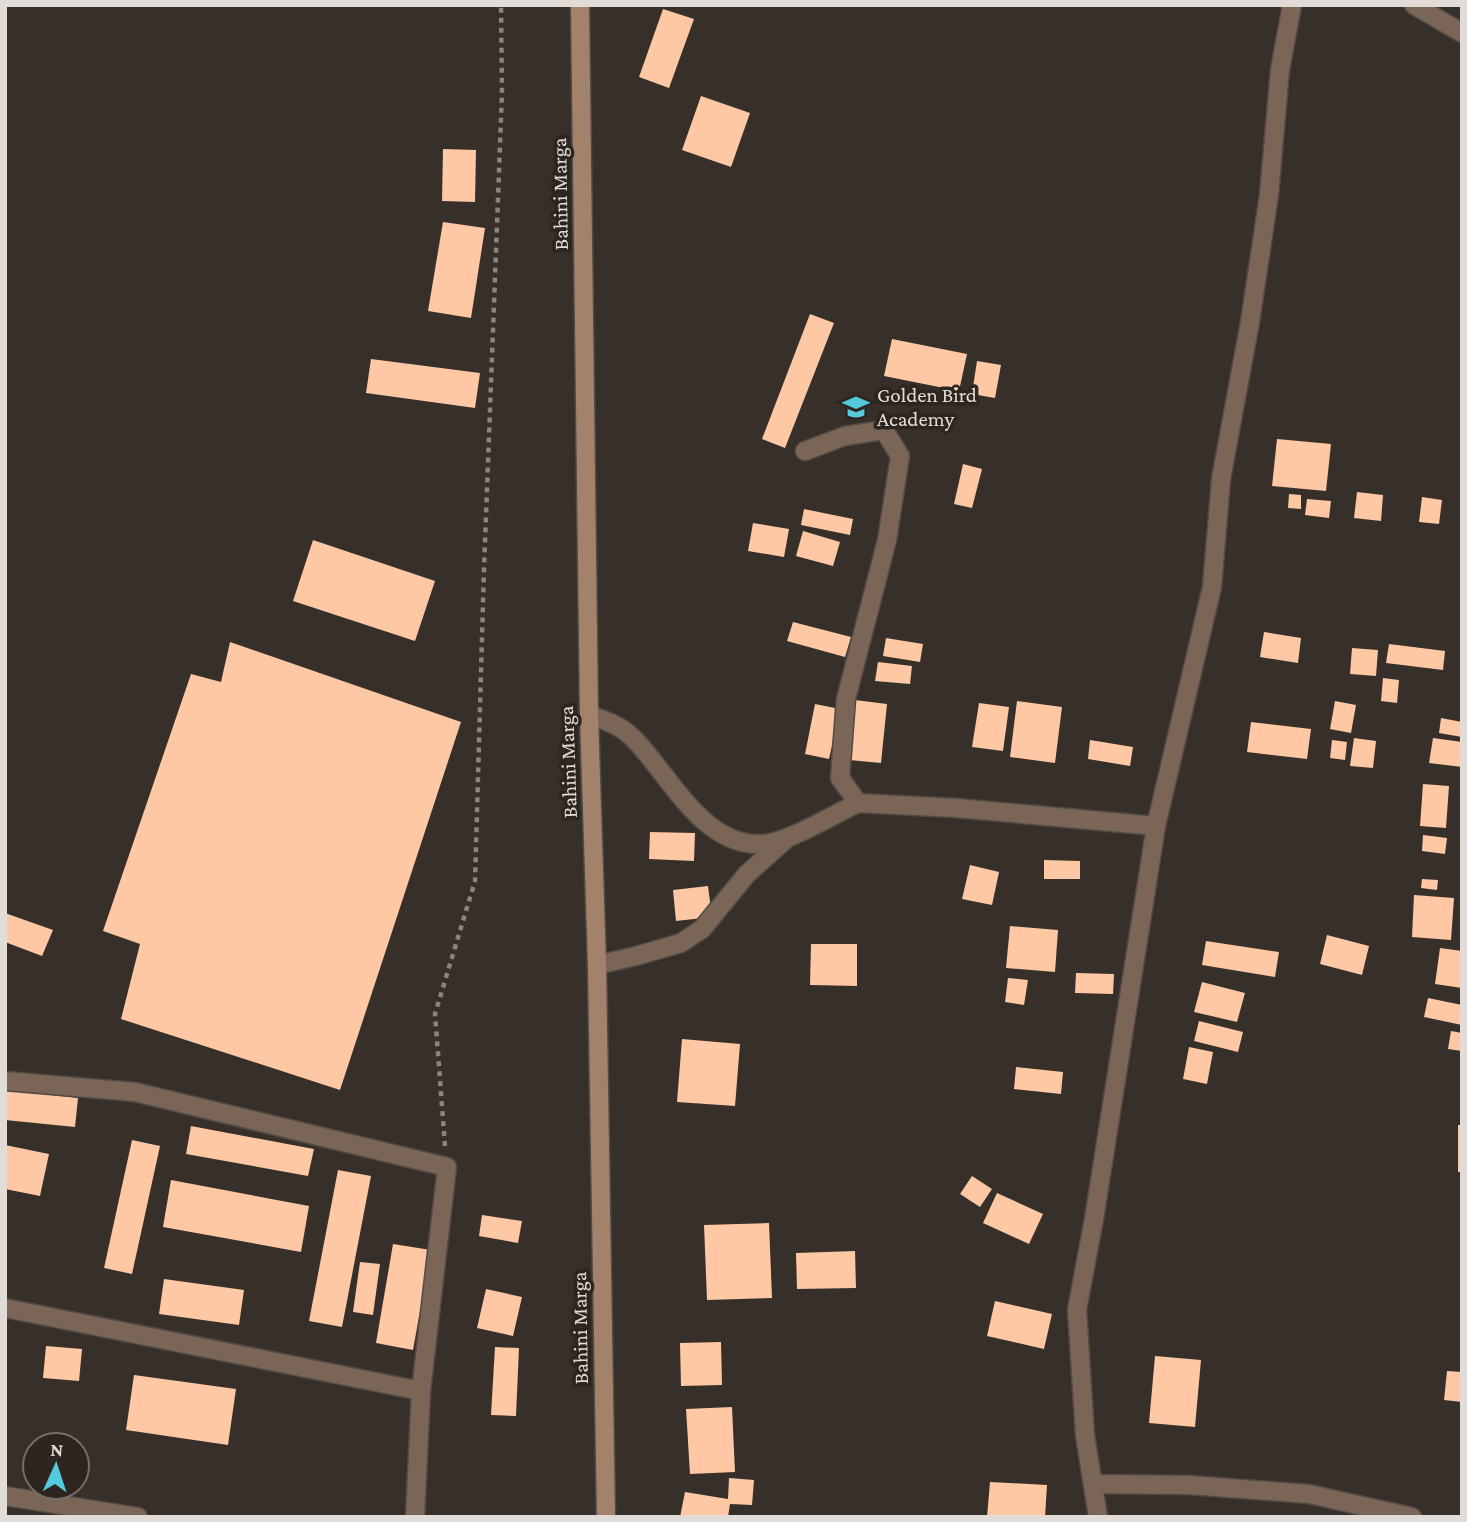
<svg xmlns="http://www.w3.org/2000/svg" width="1467" height="1522" viewBox="0 0 1467 1522" font-family="'Crimson Pro',serif">
  <style>
    .building { fill: #fdc8a3 }
    .lines { fill: none; stroke-linecap: round; stroke-linejoin: round }
    .lane-casing { stroke: #524b45; stroke-width: 21 }
    .street-casing { stroke: #524b45; stroke-width: 21 }
    .secondary-casing { stroke: #524b45; stroke-width: 21 }
    .path { stroke: #8b847f; stroke-width: 4.5; stroke-dasharray: 5 5; stroke-linecap: butt }
    .lane { stroke: #7a6557; stroke-width: 18 }
    .street { stroke: #7a6557; stroke-width: 18 }
    .secondary { stroke: #a3826b; stroke-width: 18 }
    .labels { text-anchor: middle; dominant-baseline: central; stroke-width: 7; stroke-linejoin: round; paint-order: stroke }
    .street-label { font-size: 21px; fill: #e1dcd8; stroke: #2d2520 }
    .poi-label { font-size: 21px; fill: #e1dcd8; stroke: #2d2520; text-anchor: start }
  </style>
  <rect width="100%" height="100%" fill="#372f29"/>
  <g class="building">
    <polygon points="663,9 694,19 669,88 639,77"/>
    <polygon points="701,96 750,113 731,167 682,150"/>
    <polygon points="443,149 476,150 475,202 442,201"/>
    <polygon points="443,222 485,228 471,318 428,311"/>
    <polygon points="810,314 834,323 785,448 762,439"/>
    <polygon points="892,339 967,354 959,391 884,376"/>
    <polygon points="371,359 480,373 475,408 366,393"/>
    <polygon points="977,361 1001,365 995,398 972,394"/>
    <polygon points="1277,439 1331,444 1326,491 1272,486"/>
    <polygon points="963,464 982,469 972,508 954,504"/>
    <polygon points="1357,492 1383,495 1381,521 1354,518"/>
    <polygon points="1289,494 1301,495 1301,509 1288,508"/>
    <polygon points="1422,497 1442,500 1439,524 1419,522"/>
    <polygon points="1307,499 1331,501 1329,518 1305,515"/>
    <polygon points="804,509 853,519 850,535 801,525"/>
    <polygon points="753,523 789,529 784,557 748,551"/>
    <polygon points="803,531 840,542 833,566 796,556"/>
    <polygon points="313,540 435,581 415,641 293,601"/>
    <polygon points="793,622 851,637 845,657 787,641"/>
    <polygon points="1264,632 1301,638 1298,663 1260,657"/>
    <polygon points="886,638 923,644 920,662 883,656"/>
    <polygon points="230,642 461,722 340,1090 121,1019 140,944 103,931 191,674 221,682"/>
    <polygon points="1389,644 1445,651 1443,670 1386,663"/>
    <polygon points="1352,648 1378,650 1376,676 1350,674"/>
    <polygon points="878,662 912,666 910,684 875,681"/>
    <polygon points="1383,678 1399,680 1397,703 1381,701"/>
    <polygon points="855,700 887,704 881,763 849,760"/>
    <polygon points="1017,701 1062,707 1055,763 1010,757"/>
    <polygon points="1335,701 1356,705 1351,733 1330,729"/>
    <polygon points="979,703 1009,707 1003,751 972,747"/>
    <polygon points="815,704 840,709 829,759 805,754"/>
    <polygon points="1441,718 1462,722 1462,737 1439,733"/>
    <polygon points="1251,722 1311,729 1307,759 1247,752"/>
    <polygon points="1354,738 1376,741 1373,768 1350,766"/>
    <polygon points="1433,738 1462,742 1462,767 1429,763"/>
    <polygon points="1090,740 1133,747 1130,766 1088,759"/>
    <polygon points="1332,740 1347,742 1345,760 1330,758"/>
    <polygon points="1423,784 1449,786 1446,828 1420,826"/>
    <polygon points="650,832 695,833 694,861 649,859"/>
    <polygon points="1423,835 1447,838 1445,854 1422,851"/>
    <polygon points="1044,860 1080,861 1080,879 1044,879"/>
    <polygon points="970,865 999,872 992,905 962,899"/>
    <polygon points="1422,879 1438,880 1437,890 1421,888"/>
    <polygon points="708,886 712,917 676,921 673,890"/>
    <polygon points="1414,895 1454,898 1451,940 1412,937"/>
    <polygon points="5,913 53,930 42,956 5,942"/>
    <polygon points="1010,926 1058,930 1055,972 1006,968"/>
    <polygon points="1327,935 1369,946 1362,975 1320,964"/>
    <polygon points="1206,941 1279,952 1275,977 1202,965"/>
    <polygon points="811,944 857,944 857,986 810,985"/>
    <polygon points="1440,948 1462,951 1462,988 1435,984"/>
    <polygon points="1076,973 1114,974 1113,994 1075,993"/>
    <polygon points="1008,978 1028,980 1024,1005 1005,1002"/>
    <polygon points="1202,982 1245,993 1237,1022 1194,1012"/>
    <polygon points="1428,998 1462,1005 1462,1025 1424,1017"/>
    <polygon points="1199,1021 1243,1032 1238,1052 1194,1041"/>
    <polygon points="1451,1031 1462,1033 1462,1051 1448,1049"/>
    <polygon points="682,1039 740,1044 735,1106 677,1102"/>
    <polygon points="1189,1047 1213,1052 1207,1084 1183,1079"/>
    <polygon points="1016,1067 1063,1072 1061,1094 1014,1089"/>
    <polygon points="5,1090 78,1098 75,1127 5,1120"/>
    <rect x="1458" y="1125" width="4" height="47"/>
    <polygon points="191,1126 314,1149 308,1176 186,1154"/>
    <polygon points="132,1140 160,1146 132,1274 104,1268"/>
    <polygon points="5,1145 49,1154 40,1196 5,1189"/>
    <polygon points="338,1170 371,1176 342,1327 309,1321"/>
    <polygon points="972,1176 992,1189 980,1207 960,1194"/>
    <polygon points="171,1180 309,1206 301,1252 163,1227"/>
    <polygon points="997,1193 1043,1214 1029,1244 983,1223"/>
    <polygon points="482,1215 522,1221 518,1243 479,1236"/>
    <polygon points="769,1223 772,1298 707,1300 704,1225"/>
    <polygon points="393,1244 431,1250 413,1350 376,1343"/>
    <polygon points="855,1251 856,1288 797,1289 796,1253"/>
    <polygon points="360,1262 380,1264 373,1315 353,1312"/>
    <polygon points="164,1279 244,1290 239,1325 159,1314"/>
    <polygon points="486,1289 522,1297 513,1336 477,1328"/>
    <polygon points="995,1301 1052,1314 1044,1349 987,1336"/>
    <polygon points="721,1342 722,1385 681,1386 680,1343"/>
    <polygon points="46,1346 82,1349 79,1381 43,1378"/>
    <polygon points="495,1347 519,1348 516,1416 491,1415"/>
    <polygon points="1155,1356 1201,1360 1195,1427 1149,1423"/>
    <polygon points="1447,1371 1462,1372 1462,1402 1444,1400"/>
    <polygon points="134,1375 236,1389 228,1445 126,1430"/>
    <polygon points="732,1407 735,1472 690,1474 686,1409"/>
    <polygon points="729,1478 754,1480 752,1505 730,1504 728,1517 680,1517 685,1492 728,1499"/>
    <polygon points="990,1482 1047,1485 1045,1517 987,1517"/>
  </g>
  <g class="lines">
    <g class="lane-casing">
      <g id="lane">
        <polyline points="5,1081 135,1092 447,1167 421,1391 415,1517"/>
        <polyline points="5,1308 421,1391"/>
        <polyline points="5,1496 138,1517"/>
      </g>
    </g>
    <g class="street-casing">
      <g id="street">
        <polyline points="1414,5 1462,33"/>
        <polyline points="805,451 845,436 884,430 900,456 887,540 846,699 840,778 858,803 956,808 1156,826"/>
        <path d="M589,715C604,720 620,725 632,737C670,774 705,854 770,843C795,838 833,815 858,803"/>
        <polyline points="597,965 636,956 681,943 702,929 747,874 785,840"/>
        <polyline points="1093,1484 1189,1485 1309,1494 1412,1517"/>
        <polyline points="1098,1517 1085,1435 1077,1310 1094,1219 1156,826 1212,587 1221,479 1250,322 1269,195 1280,70 1292,5"/>
      </g>
    </g>
    <g class="secondary-casing">
      <polyline id="secondary" points="580,5 589,715 597,965 606,1517"/>
    </g>
    <polyline class="path" points="445,1146 435,1014 475,881 484,569 502,92 501,5"/>
    <use href="#lane" class="lane"/>
    <use href="#street" class="street"/>
    <use href="#secondary" class="secondary"/>
  </g>
  <defs>
    <g id="school-bare" transform="scale(2.1)"><path d="M0-5L7-2L0 1L-7-2ZM-4 1L0 2.5L4 1V4Q0 6-4 4Z" fill="#53cbda" stroke="#2d2520" stroke-width="2.5" paint-order="stroke"/></g>
  </defs>
  <g fill-rule="evenodd">
    <use href="#school-bare" x="856" y="407"/>
  </g>
  <g class="labels">
    <g class="street-label">
      <text transform="translate(560 194) rotate(-91)">Bahini Marga</text>
      <text transform="translate(568 762) rotate(-92)">Bahini Marga</text>
      <text transform="translate(580 1328) rotate(-91)">Bahini Marga</text>
    </g>
    <g class="poi-label">
      <text x="877" y="395">Golden Bird<tspan x="877" dy="24">Academy</tspan></text>
    </g>
  </g>
  <rect width="1467" height="1522" fill="none" stroke="#e1dcd8" stroke-width="14"/>
  <g transform="translate(56 1466) rotate(3)"><circle r="33" fill="#2d2520" stroke="#756e6a" stroke-width="2"/>
  <path d="M0-5L12 26L0 18L-12 26Z" fill="#53cbda"/>
  <text y="-10" font-size="19" font-weight="bold" text-anchor="middle" fill="#e1dcd8">N</text>
  </g>
</svg>
